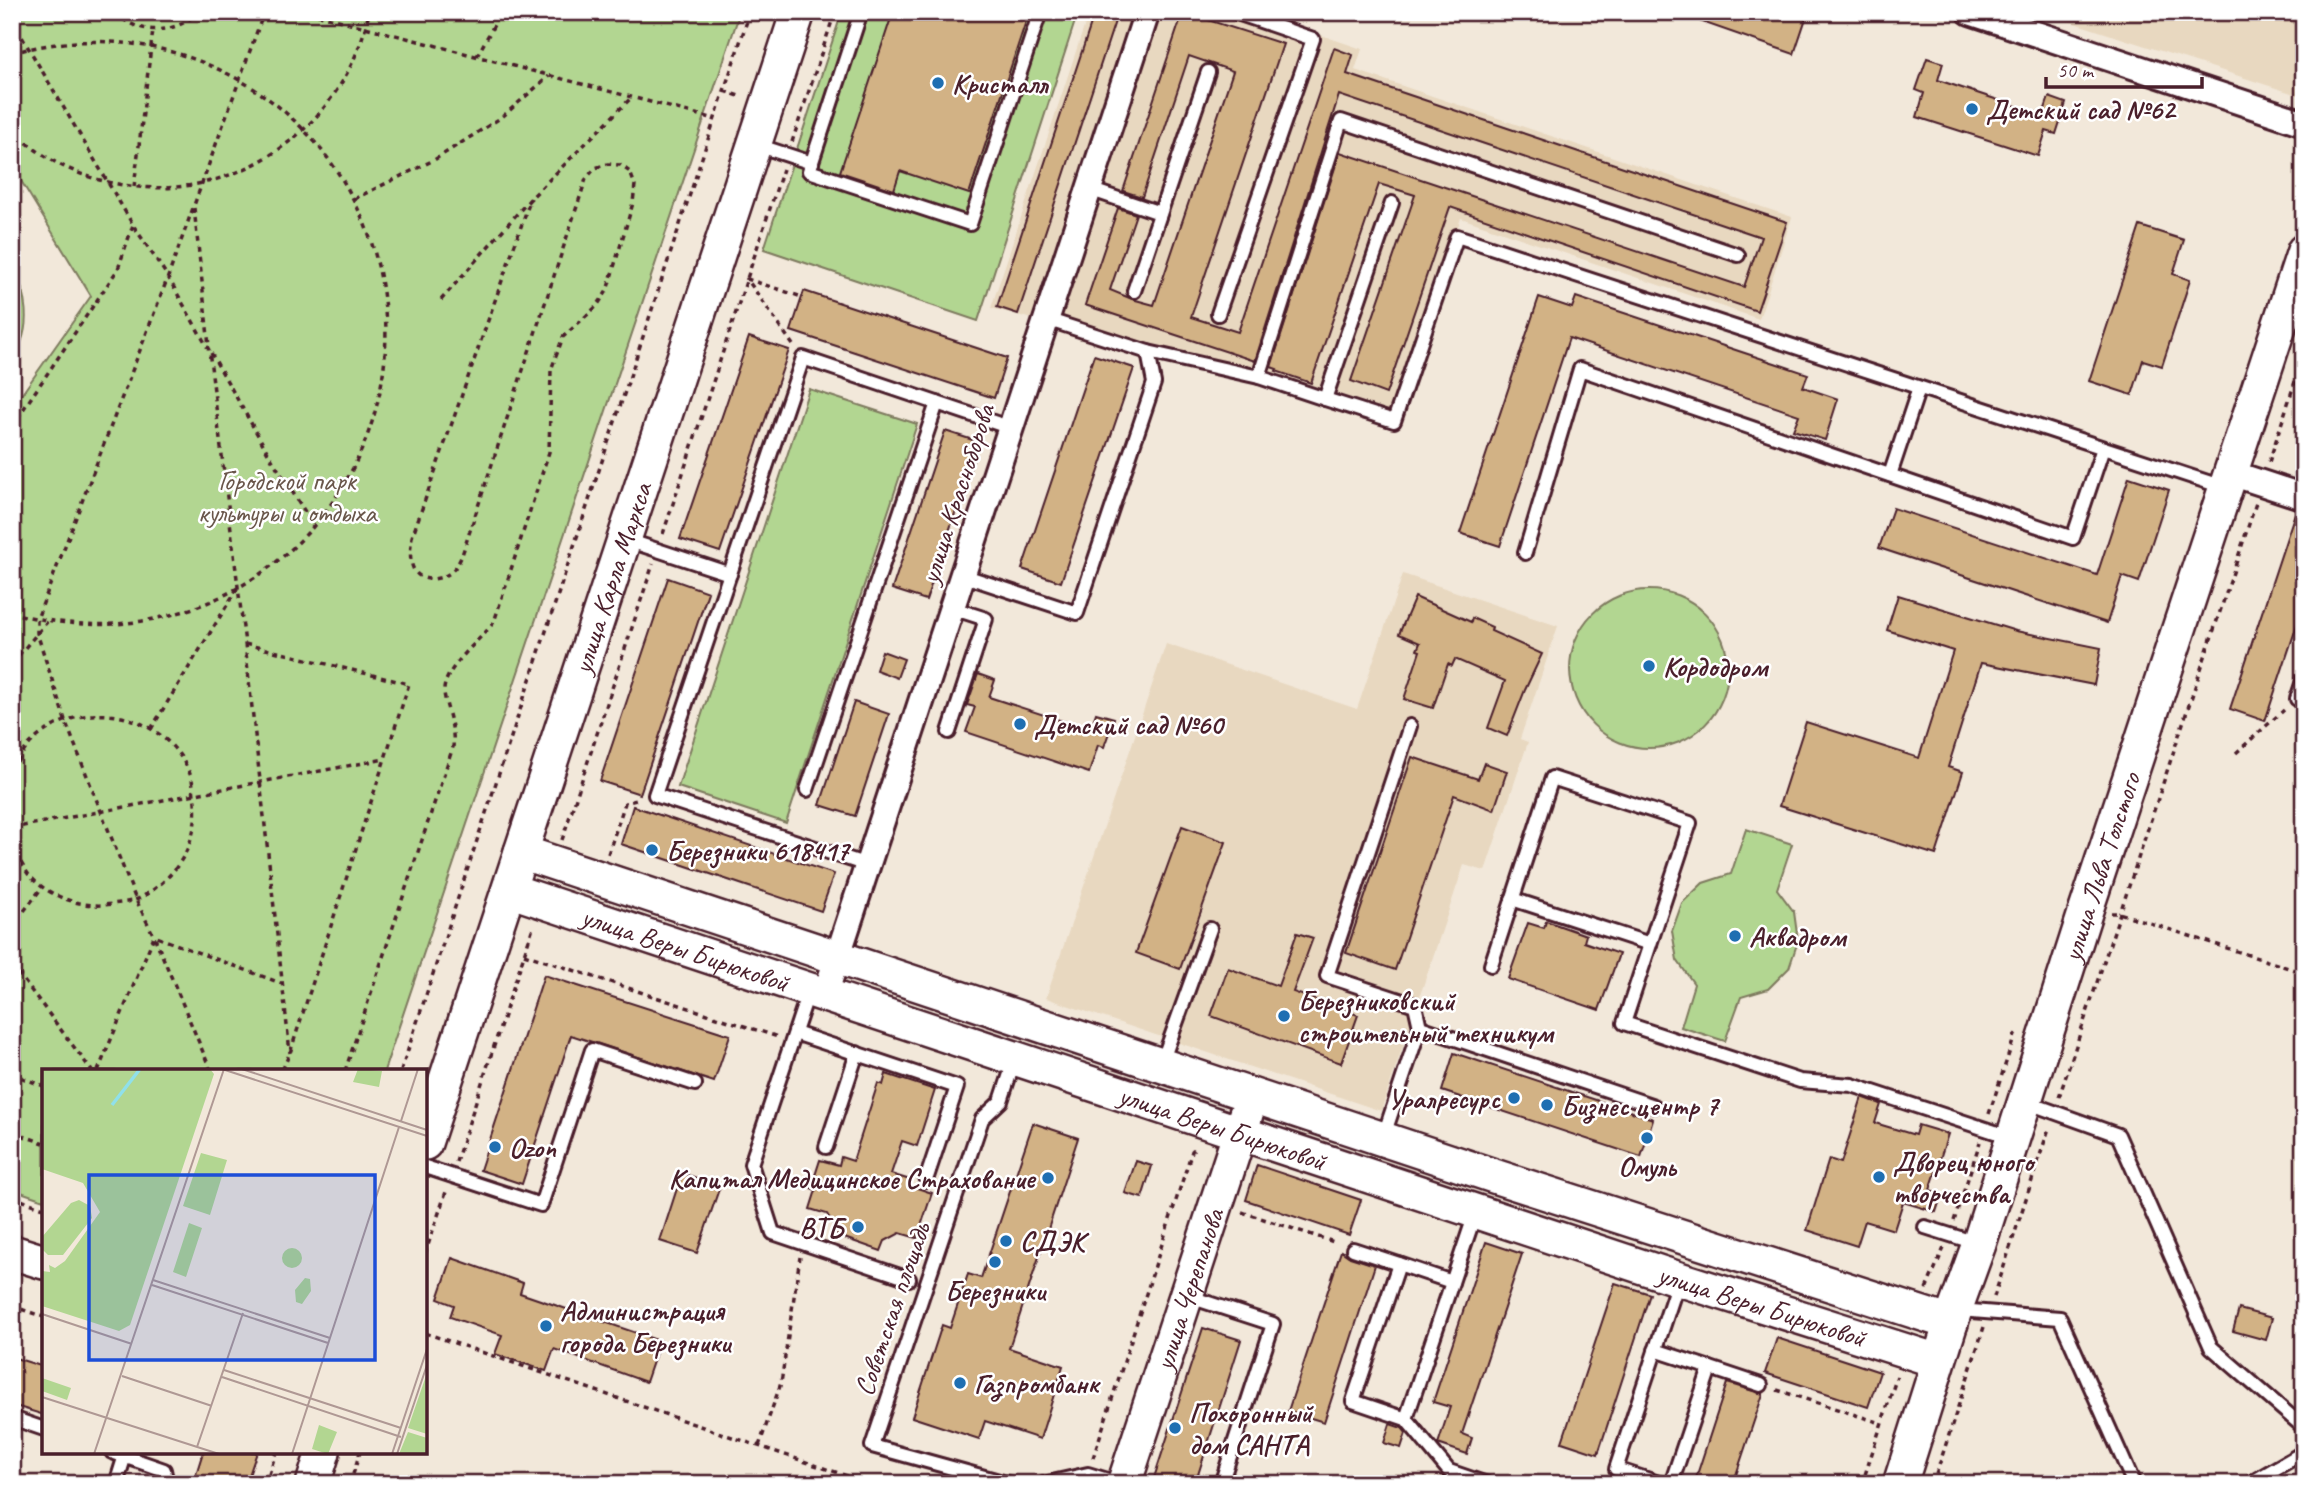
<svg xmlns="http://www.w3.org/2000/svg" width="2316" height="1496" viewBox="0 0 2316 1496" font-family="Caveat,sans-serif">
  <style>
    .built { fill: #e8d8c0 }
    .green { fill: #b2d691; stroke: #7e7a5e; stroke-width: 2 }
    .building { fill: #d2b285; stroke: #4a1f2b; stroke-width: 2 }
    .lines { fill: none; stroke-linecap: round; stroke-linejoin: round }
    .lane-casing { stroke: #4a1f2b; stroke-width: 18 }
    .street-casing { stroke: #4a1f2b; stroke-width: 30 }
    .secondary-casing { stroke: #4a1f2b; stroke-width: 38 }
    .path { stroke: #4a1f2b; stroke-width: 3.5; stroke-dasharray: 5 5; stroke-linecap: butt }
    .lane { stroke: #fff; stroke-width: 12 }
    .street { stroke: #fff; stroke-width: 24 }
    .secondary { stroke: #fff; stroke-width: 33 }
    .poi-dot { fill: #1f6fb2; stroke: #fff; stroke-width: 2.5 }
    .labels { text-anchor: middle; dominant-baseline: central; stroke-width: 5; stroke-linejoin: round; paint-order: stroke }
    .poi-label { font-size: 28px; font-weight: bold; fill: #4a1f2b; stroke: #fff; text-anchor: start }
    .park-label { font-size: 28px; fill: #69564a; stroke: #fff }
    .street-label { font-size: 28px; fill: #4a1f2b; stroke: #fff }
    .inset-river { fill: none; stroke: #90e0ea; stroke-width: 3.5 }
    .inset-road { fill: none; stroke: #af9894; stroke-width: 2 }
    .view { fill: #1d4ed8; fill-opacity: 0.15; stroke: #1d4ed8; stroke-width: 3.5 }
    .inset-edge { fill: none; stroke: #4a1f2b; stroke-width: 3.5 }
  </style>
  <rect width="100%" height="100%" fill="#f2e8da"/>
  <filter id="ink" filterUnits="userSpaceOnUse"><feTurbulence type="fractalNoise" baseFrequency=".0143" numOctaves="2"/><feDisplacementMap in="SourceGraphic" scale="14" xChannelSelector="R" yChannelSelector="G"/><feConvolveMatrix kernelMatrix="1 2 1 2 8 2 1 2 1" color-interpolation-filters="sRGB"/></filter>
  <g filter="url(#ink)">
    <g class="built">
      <polygon points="1089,12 1253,12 1362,49 1355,70 1792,217 1759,319 1461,218 1393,415 991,308"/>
      <polygon points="2040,12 2304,12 2304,97"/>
      <polygon points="1403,574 1558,626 1520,739 1528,742 1485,871 1464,865 1381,1111 1046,998 1166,644 1357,709"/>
    </g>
    <g class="green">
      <polygon points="12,12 740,12 384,1071 44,1071 44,1200 12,1189 12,408 91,296 12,166"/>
      <polygon points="842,12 1078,12 978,321 764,249"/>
      <path d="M12,260C25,292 35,329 12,358Z"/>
      <polygon points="809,389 917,424 786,823 678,787"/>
      <circle cx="1649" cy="669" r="79"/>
      <polygon points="1746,829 1792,844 1777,889 1794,912 1798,941 1789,968 1768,989 1741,997 1725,1041 1681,1027 1694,984 1677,960 1672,931 1682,903 1703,883 1731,874"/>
    </g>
    <g class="building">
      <polygon points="893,12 1029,12 969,194 900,171 894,190 840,172"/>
      <polygon points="1095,12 1118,12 1018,314 997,307"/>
      <polygon points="1183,12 1283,44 1191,317 1238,332 1334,48 1353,55 1347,74 1787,222 1757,311 1450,207 1386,394 1351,381 1415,195 1379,184 1311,383 1276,371 1277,369 1271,367 1340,152 1744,287 1761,237 1339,95 1255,361 1085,305 1118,208 1136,214 1110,290 1132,299 1154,305 1233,71 1189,56 1142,197 1123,191"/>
      <polygon points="1683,12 1789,12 1806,18 1794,54 1682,15"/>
      <polygon points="1927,58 1943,63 1938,80 2043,115 2049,97 2066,103 2056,134 2046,131 2038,156 1917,117 1924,93 1916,90"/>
      <polygon points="2140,226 2184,240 2173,274 2190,280 2162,366 2143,360 2132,395 2089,381"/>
      <polygon points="804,291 1007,358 994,398 791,331"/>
      <polygon points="1539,297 1572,308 1576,297 1808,374 1803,387 1838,399 1825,440 1793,430 1799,415 1569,338 1500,546 1460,533"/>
      <polygon points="749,337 789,350 720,552 680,539"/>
      <polygon points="1094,355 1134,368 1061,582 1022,569"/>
      <polygon points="945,431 979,442 926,600 892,589"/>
      <polygon points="2129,477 2169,490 2139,582 2122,576 2107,623 1879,548 1893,508 2097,575"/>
      <polygon points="2296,510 2304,511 2304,604 2265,721 2230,709"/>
      <polygon points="668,578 708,592 640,794 600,781"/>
      <polygon points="1898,595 2016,631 2101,648 2094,685 1981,663 1948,767 1963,772 1936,855 1779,806 1806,722 1919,758 1953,651 1887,630"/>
      <polygon points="1415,597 1471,622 1472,618 1492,627 1491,631 1542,654 1525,690 1507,736 1488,728 1505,681 1455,659 1452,666 1448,664 1433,708 1404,699 1420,651 1417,650 1420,643 1399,634"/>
      <polygon points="882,651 904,659 897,678 876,670"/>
      <polygon points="978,674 995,680 989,697 1090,730 1096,713 1114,718 1104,747 1098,745 1089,773 966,732 975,707 967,705"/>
      <polygon points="854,702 889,714 855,816 820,805"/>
      <polygon points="1412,757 1478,779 1484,763 1507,771 1494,810 1454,795 1395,970 1346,953"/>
      <polygon points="633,806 834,874 821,911 621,844"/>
      <polygon points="1182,826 1226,842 1180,969 1136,953"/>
      <polygon points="1546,921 1586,935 1584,942 1619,954 1599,1010 1508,979 1528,923 1544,928"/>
      <polygon points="1297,933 1313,938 1293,992 1358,1015 1341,1063 1211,1016 1228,968 1278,986"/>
      <polygon points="544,975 730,1035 714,1082 571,1035 522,1184 480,1170"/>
      <polygon points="1454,1053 1653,1119 1641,1157 1442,1091"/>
      <polygon points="886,1074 935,1090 917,1146 902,1141 891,1174 910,1180 908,1185 932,1193 917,1238 900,1233 885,1241 881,1251 833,1234 835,1227 827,1214 810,1209 816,1190 811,1188 820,1160 839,1165 841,1157 853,1161 878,1083 883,1085"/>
      <polygon points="1862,1097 1881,1104 1875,1123 1915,1135 1918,1125 1948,1134 1930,1190 1942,1194 1936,1212 1903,1202 1894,1230 1865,1221 1857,1246 1807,1230 1829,1159 1841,1163"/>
      <polygon points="1033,1123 1078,1138 1009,1348 1063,1366 1040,1439 985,1421 979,1439 912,1417 942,1325 950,1328 968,1274 981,1278"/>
      <polygon points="1136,1161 1152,1166 1142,1198 1125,1193"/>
      <polygon points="1257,1165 1361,1200 1349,1235 1246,1200"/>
      <polygon points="682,1173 720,1186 697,1253 660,1241"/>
      <polygon points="1486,1242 1522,1254 1462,1434 1472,1438 1467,1454 1438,1444 1450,1407 1433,1402"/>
      <polygon points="1341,1251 1350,1257 1375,1265 1324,1422 1288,1411"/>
      <polygon points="452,1258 523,1283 520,1293 660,1341 646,1382 554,1349 546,1371 495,1354 502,1335 450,1317 454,1305 438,1299"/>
      <polygon points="1615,1283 1650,1294 1598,1454 1562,1442"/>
      <polygon points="2239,1309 2272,1318 2266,1340 2233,1331"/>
      <polygon points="1203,1328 1241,1340 1195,1484 1152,1484"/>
      <polygon points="1777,1338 1880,1372 1868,1407 1765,1373"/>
      <polygon points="12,1357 44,1367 44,1415 12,1405"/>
      <polygon points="1727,1383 1763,1394 1733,1484 1694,1484"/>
      <polygon points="1390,1424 1402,1428 1406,1433 1401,1448 1384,1443"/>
      <polygon points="203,1452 257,1452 246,1484 193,1484"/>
    </g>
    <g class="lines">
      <g class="lane-casing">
        <g id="lane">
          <polyline points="861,12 809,171 970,224 1040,12"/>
          <polyline points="754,144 812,163"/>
          <polyline points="1089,189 1160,213"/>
          <polyline points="1134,291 1208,72"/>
          <polyline points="1218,314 1313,39 1234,12"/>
          <polyline points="1046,319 1148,352 1259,377 1341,121 1738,255"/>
          <polyline points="1259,377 1325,399 1392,203"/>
          <polyline points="1325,399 1394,421 1457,236 2226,488"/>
          <polyline points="1890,475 1919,388"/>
          <polyline points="624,539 730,574"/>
          <polyline points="1525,553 1580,369 2073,538 2103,448"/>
          <polyline points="962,575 1077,613 1154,383 1148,352"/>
          <polyline points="2304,678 2297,699 2304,702"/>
          <polyline points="1410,726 1327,976 1415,1005 1420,1027"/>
          <polyline points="949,732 986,619 952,608"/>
          <polyline points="807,790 937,403"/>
          <polyline points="867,865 655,795 803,358 1011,428"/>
          <polyline points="1512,899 1650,944"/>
          <polyline points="1491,965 1552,778 1690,823 1624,1023 1800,1081 1852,1085 2013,1138"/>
          <polyline points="809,990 751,1164 773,1233 909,1279"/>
          <polyline points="795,1033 957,1087 926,1180"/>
          <polyline points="1161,1065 1210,929"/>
          <polyline points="2026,1102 2118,1135 2211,1347 2301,1425 2304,1431"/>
          <polyline points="1383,1138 1420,1027 1654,1106"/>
          <polyline points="826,1147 857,1053"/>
          <polyline points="425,1167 541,1205 592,1050 695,1084"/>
          <polyline points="1925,1227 1979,1244"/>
          <polyline points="1353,1249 1399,1264"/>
          <polyline points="1452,1282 1399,1264 1353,1401 1406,1419 1449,1471 1487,1484"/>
          <polyline points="1187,1296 1273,1324 1221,1484"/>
          <polyline points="1959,1310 2060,1318 2134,1484"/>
          <polyline points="1655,1350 1710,1368 1671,1484"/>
          <polyline points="1710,1368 1761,1385"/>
          <polyline points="12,1418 44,1429"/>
          <polyline points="1406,1419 1475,1214"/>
          <polyline points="112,1452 164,1470 167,1484"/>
          <polyline points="116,1484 126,1452"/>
          <polyline points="1010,1484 872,1446 982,1119 1001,1101 1015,1059"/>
          <polyline points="1043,1484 1088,1474 1121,1484"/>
          <polyline points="1662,1484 1616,1469 1679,1279"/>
          <polyline points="2249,1484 2304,1452"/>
        </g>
      </g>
      <g class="street-casing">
        <g id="street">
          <polyline points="1970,12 2304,123"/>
          <polyline points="2231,473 2304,497"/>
          <polyline points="825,995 1147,12"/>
        </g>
      </g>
      <g class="secondary-casing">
        <g id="secondary">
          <polyline points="521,852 1500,1178 1951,1323"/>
          <path id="s1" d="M509,890L1679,1279L1938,1361"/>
          <path id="s2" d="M425,1143L798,12"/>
          <polyline points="12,1252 44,1262"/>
          <polyline points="313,1484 323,1452"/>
          <path id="s3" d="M1124,1484L1246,1114"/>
          <path id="s4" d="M1900,1484L1955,1310L1979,1244L2085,913L2304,251"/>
        </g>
      </g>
      <g class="path">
        <path d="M115,12C138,36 175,35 198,12"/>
        <polyline points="308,12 715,119"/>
        <polyline points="12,20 133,225 168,277 209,350 245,644 290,1053"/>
        <path d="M12,53C83,33 158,39 224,72C278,98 323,142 351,195C442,364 347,577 158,618C109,629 61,625 12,613"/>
        <polyline points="477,56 501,12"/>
        <polyline points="724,91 742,97"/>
        <path d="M12,129C44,162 85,180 130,186C242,201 347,123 369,12"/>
        <polyline points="792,142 835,12"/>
        <polyline points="134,187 153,30"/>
        <polyline points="354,199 434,160 502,117 549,76"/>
        <polyline points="194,208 209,346"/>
        <polyline points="441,300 531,198 632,97"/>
        <polyline points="793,345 747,279 802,297"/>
        <polyline points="211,353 271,458 314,526"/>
        <polyline points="12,426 118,269 133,225"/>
        <polyline points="2269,462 2304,354"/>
        <polyline points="663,534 783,169"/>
        <polyline points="245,644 409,684 291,1050 282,1071"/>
        <polyline points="12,663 47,622"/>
        <polyline points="151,729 237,589"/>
        <polyline points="2236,753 2284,710"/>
        <path d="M12,770C19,760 25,747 34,740C84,695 164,712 190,774C193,780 193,788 194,795C202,839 177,879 138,899C130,902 120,903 112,904C84,909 48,897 29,875C23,867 18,857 12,848"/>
        <polyline points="12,828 385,759"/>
        <polyline points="562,840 653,564"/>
        <polyline points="608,854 625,803 640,799"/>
        <polyline points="2111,913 2119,913 2304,973"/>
        <polyline points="12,927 43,886"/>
        <polyline points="524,954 778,1037"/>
        <polyline points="12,965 92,1071"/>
        <polyline points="98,1071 154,936 283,984"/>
        <polyline points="211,1071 154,936 136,900 65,720 37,633 37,619 168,277 264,12"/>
        <path d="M345,1071L453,747C455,727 447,712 444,693C442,669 480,641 494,622L549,452L551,370L563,337L597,306L607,291L633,203L635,185L630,172L620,165L608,164L595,168L586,179L462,555C460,560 457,566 453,570C448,576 440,578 433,579C408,580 409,555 412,537L531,198"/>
        <polyline points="401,1071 750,12"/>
        <polyline points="12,1074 44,1086"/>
        <polyline points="2059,1097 2256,503"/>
        <polyline points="1989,1114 2015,1035 2019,1030"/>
        <polyline points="12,1132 44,1143"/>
        <polyline points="456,1162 533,927"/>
        <polyline points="12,1197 44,1208"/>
        <polyline points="1242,1212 1337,1243"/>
        <polyline points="1954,1221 1980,1142"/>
        <polyline points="425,1254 447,1189"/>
        <polyline points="1926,1289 1944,1248"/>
        <polyline points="1994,1297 2049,1128"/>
        <polyline points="12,1306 44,1317"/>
        <polyline points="425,1333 871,1484"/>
        <polyline points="1777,1390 1881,1423"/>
        <polyline points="759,1446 781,1383 800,1257"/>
        <polyline points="1093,1458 1192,1151 1196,1147"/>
        <polyline points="266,1484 276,1452"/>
        <polyline points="350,1484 360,1452"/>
        <polyline points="1862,1484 1897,1376"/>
        <polyline points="1933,1484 1984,1327"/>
      </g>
      <use href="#lane" class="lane"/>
      <use href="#street" class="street"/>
      <use href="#secondary" class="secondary"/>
    </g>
  </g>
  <g class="poi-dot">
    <circle cx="938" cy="83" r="7"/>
    <circle cx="1972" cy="109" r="7"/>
    <circle cx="1649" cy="666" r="7"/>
    <circle cx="1020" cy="724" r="7"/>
    <circle cx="652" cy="850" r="7"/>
    <circle cx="1735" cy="936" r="7"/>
    <circle cx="1284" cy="1016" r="7"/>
    <circle cx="1514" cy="1098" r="7"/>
    <circle cx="1547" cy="1105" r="7"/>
    <circle cx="1647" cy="1138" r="7"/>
    <circle cx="495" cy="1147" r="7"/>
    <circle cx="1879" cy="1177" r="7"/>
    <circle cx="1048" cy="1178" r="7"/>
    <circle cx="858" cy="1227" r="7"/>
    <circle cx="1006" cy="1241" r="7"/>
    <circle cx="995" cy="1262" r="7"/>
    <circle cx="546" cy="1326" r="7"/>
    <circle cx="960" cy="1383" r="7"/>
    <circle cx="1175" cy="1428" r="7"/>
  </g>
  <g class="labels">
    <g class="poi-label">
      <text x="952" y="83">Кристалл</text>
      <text x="1986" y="109">Детский сад №62</text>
      <text x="1663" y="666">Кордодром</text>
      <text x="1034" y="724">Детский сад №60</text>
      <text x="666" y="850">Березники 618417</text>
      <text x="1749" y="936">Аквадром</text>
      <text x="1298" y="1000">Березниковский<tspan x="1298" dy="32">строительный техникум</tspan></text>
      <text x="1500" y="1098" text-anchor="end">Уралресурс</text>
      <text x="1561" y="1105">Бизнес центр 7</text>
      <text x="509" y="1147">Ozon</text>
      <text x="1893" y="1161">Дворец юного<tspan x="1893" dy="32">творчества</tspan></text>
      <text x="1647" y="1166" text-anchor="middle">Омуль</text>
      <text x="1034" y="1178" text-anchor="end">Капитал Медицинское Страхование</text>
      <text x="844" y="1227" text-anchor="end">ВТБ</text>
      <text x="1020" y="1241">СДЭК</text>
      <text x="995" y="1290" text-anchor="middle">Березники</text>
      <text x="560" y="1310">Администрация<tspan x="560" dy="32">города Березники</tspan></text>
      <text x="974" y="1383">Газпромбанк</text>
      <text x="1189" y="1412">Похоронный<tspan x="1189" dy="32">дом САНТА</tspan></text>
    </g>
    <g class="park-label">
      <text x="287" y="480">Городской парк<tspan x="287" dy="32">культуры и отдыха</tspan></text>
    </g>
    <g class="street-label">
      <text transform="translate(957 494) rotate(-72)">улица Красноборова</text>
      <text stroke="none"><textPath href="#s2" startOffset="595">улица Карла Маркса</textPath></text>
      <text stroke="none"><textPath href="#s4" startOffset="649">улица Льва Толстого</textPath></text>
      <text stroke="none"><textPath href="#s1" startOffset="186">улица Веры Бирюковой</textPath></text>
      <text stroke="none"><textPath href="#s1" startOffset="752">улица Веры Бирюковой</textPath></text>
      <text stroke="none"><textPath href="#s3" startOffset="205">улица Черепанова</textPath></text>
      <text stroke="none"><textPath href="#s1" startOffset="1320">улица Веры Бирюковой</textPath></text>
      <text transform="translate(892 1309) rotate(-71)">Советская площадь</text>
    </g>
  </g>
  <g transform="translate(42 1069)">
    <rect width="385" height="385" fill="#f2e8da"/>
    <path d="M0,0H168L172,5L88,256L77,262L0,237V202L8,203L7,196L13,199L23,192L58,143L41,114L0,100ZM316,0L340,2L337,18L311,13ZM159,84L185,91L168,146L141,137ZM37,131L48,137L50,149L21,186H6L0,180V168L29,134ZM147,154L160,159L144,208L131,203ZM240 189a10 10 0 1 1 20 0a10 10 0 1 1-20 0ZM263,209L268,210L269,222L260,235L254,233L253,221ZM385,304V365L366,359ZM0,309L29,319L25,331L0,322ZM277,356L295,363L286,385L270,380ZM366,363L385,369V385H357Z" fill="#b2d691"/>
    <path class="inset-river" d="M70,36L98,0"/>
    <path class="inset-road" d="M180,0L385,67M200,0L385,61M359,52L376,0M111,211L288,269M110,216L286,274M0,245L90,275M182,301L359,359M80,307L170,337M180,308L359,368M0,328L177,385M155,378L201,244M52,385L182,0M250,385L357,58M350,385L385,280M355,385L385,296"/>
    <path class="view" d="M47,106H333V291H47Z"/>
    <rect width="385" height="385" class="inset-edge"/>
  </g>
  <rect width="2316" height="1496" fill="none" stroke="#fff" stroke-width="42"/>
  <rect x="21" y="21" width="2274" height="1454" fill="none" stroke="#4a1f2b" stroke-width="2.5" filter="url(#ink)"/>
  <path d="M2046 77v10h156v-10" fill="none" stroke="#4a1f2b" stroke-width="3.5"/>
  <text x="2057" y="77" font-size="21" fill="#4a1f2b" stroke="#ffffff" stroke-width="5" paint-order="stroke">50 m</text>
</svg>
